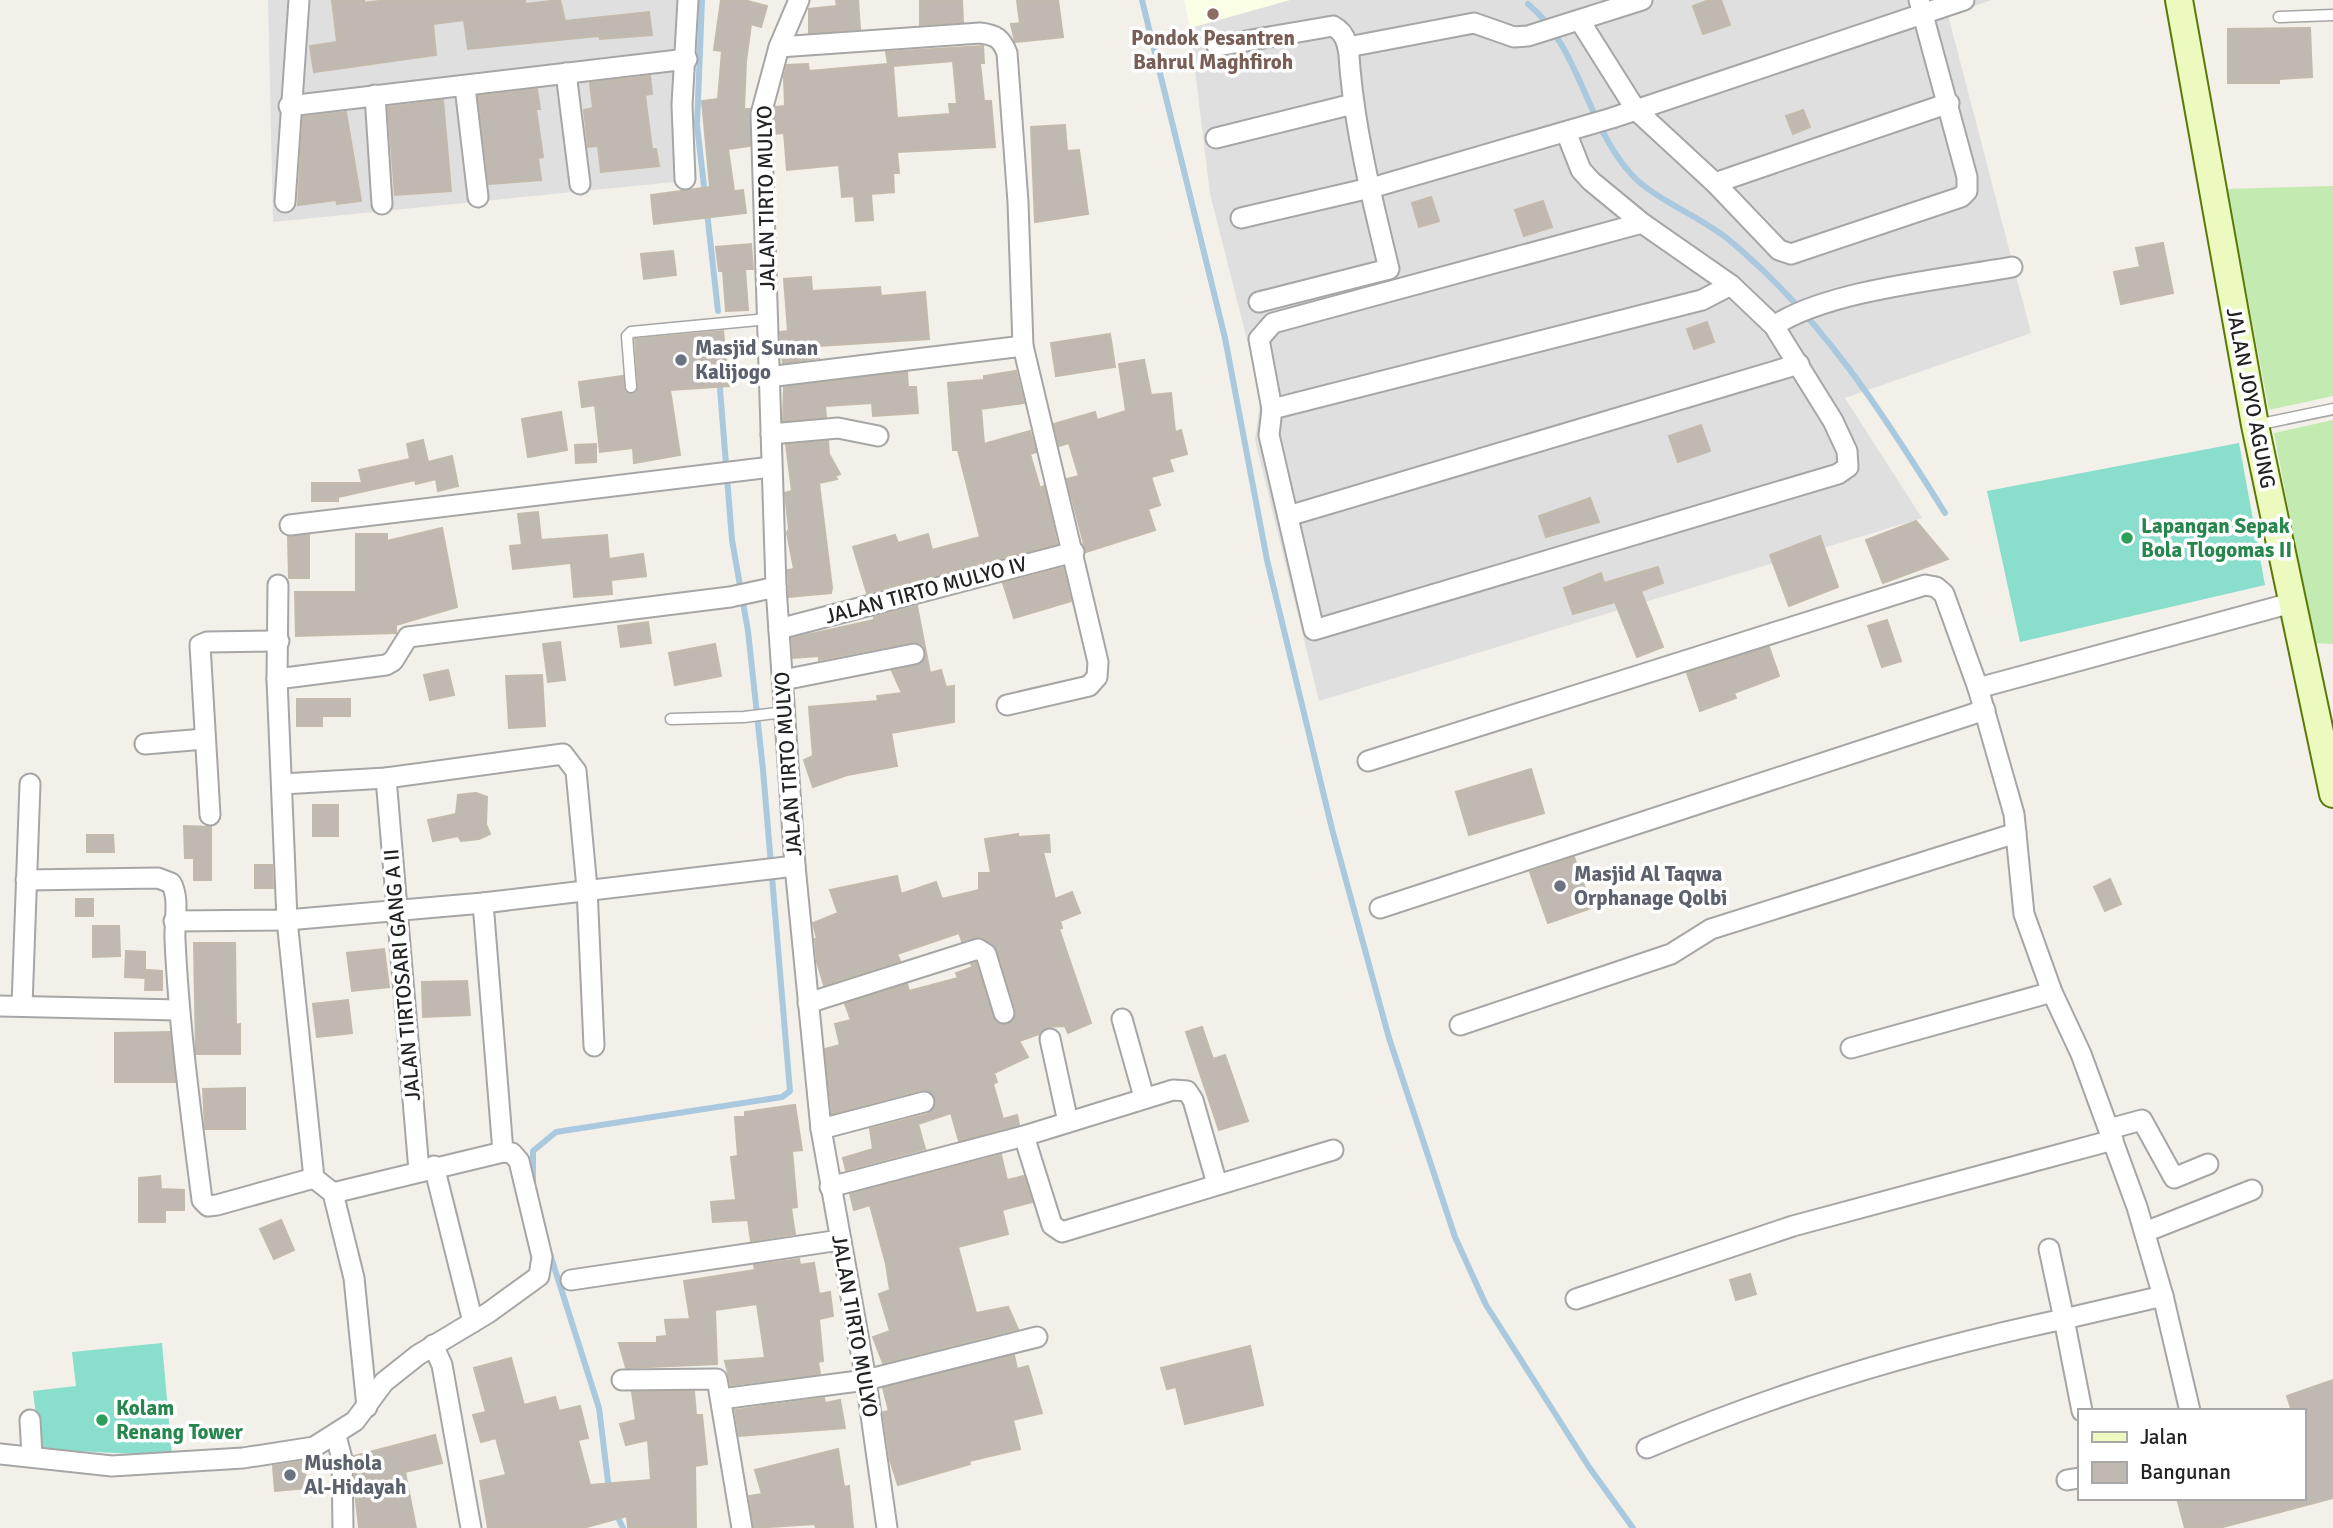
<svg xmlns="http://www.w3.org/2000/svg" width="2333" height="1528" viewBox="0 0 2333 1528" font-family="Signika,sans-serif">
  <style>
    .residential { fill: #e0dfdf }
    .education { fill: #fafee5 }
    .grass { fill: #c3eab1 }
    .pitch { fill: #89decc }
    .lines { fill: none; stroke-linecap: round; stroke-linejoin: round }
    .stream { stroke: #aac9de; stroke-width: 6 }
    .building { fill: #bfb9b2; stroke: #c3baab; stroke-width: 2; fill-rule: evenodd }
    .lane-casing { stroke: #a6a6a6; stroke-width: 13 }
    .street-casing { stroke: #a6a6a6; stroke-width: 23 }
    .secondary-casing { stroke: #5a7a07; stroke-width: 30 }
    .lane { stroke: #fff; stroke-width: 10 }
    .street { stroke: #fff; stroke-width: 19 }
    .secondary { stroke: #ecf9bf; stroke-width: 26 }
    .education-dot { fill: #8d6e63; stroke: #fff; stroke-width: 2.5 }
    .worship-dot { fill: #6b7280; stroke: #fff; stroke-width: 2.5 }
    .leisure-dot { fill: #2e9e5b; stroke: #fff; stroke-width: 2.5 }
    .labels { text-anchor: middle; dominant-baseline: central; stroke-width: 7; stroke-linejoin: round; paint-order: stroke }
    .education-label { font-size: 21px; font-weight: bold; fill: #785e54; stroke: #fff }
    .street-label { font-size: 21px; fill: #222; stroke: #fff }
    .worship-label { font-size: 21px; font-weight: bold; fill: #5b616d; stroke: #fff; text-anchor: start }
    .leisure-label { font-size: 21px; font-weight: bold; fill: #27864d; stroke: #fff; text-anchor: start }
  </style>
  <rect width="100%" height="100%" fill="#f2f0e9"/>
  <g class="residential">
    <polygon points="268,0 698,0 690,99 695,180 273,222"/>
    <polygon points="1290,0 1992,0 1948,15 2031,333 1845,398 1922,518 1319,701 1255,440 1261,395 1210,194 1190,28"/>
  </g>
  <polygon class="education" points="1184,0 1290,0 1190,28"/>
  <g class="grass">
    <polygon points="2333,186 2333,396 2269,410 2227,189"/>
    <polygon points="2333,420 2333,644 2314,643 2274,433"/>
  </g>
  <g class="pitch">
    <polygon points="2239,443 2265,585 2020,642 1987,491"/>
    <polygon points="162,1343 172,1456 40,1449 33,1391 76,1386 72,1352"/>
  </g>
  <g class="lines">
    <g class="stream">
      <polyline points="702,0 697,125 705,195"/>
      <polyline points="1142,0 1225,338 1267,560 1332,829 1389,1038 1455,1237 1486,1305 1589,1467 1633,1528"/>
      <path d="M1528,4C1580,47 1587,127 1632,175C1655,200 1702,217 1729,240C1820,315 1883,413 1945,513"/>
      <polyline points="707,212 718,311"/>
      <polyline points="533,1186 533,1151 556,1132 782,1097 790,1091 763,770 748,631 732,540 720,389"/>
      <polyline points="550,1254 599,1408 609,1490"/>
      <polyline points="615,1511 623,1528"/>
    </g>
  </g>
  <g class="building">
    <polygon points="332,0 364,0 364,3 387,0 525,0 525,4 560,0 565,21 649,12 652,35 600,39 599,36 468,49 464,20 433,24 436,55 314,72 310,46 337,42"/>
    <polygon points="721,0 744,0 767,6 761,27 751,24 746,61 744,109 750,109 750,146 728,149 734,191 743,190 746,213 654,224 651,195 710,187 702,101 718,99 722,51 714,50"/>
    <polygon points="836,0 858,0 860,29 809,33 809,9 837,6"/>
    <polygon points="920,0 962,0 963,22 920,25"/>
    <polygon points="1017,0 1058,0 1063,37 1015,42 1011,24 1020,23"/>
    <polygon points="1709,0 1721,0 1730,25 1703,34 1693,6"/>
    <polygon points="2310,28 2312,77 2279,79 2279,83 2228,83 2228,29"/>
    <path d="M983,46L984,63H980L984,101H991L995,147L897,152L899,173H893L894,192L871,194L873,220L856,221L854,196L842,197L839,165L787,170L784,133L774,134L773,115L776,107L785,106L784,77L787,65L808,64L809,71L888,64L886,52ZM953,61L957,104H949L950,114L897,118L893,66Z"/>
    <polygon points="650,76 652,94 645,95 652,149 656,149 659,166 601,172 598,146 588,147 584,110 593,108 590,83"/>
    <polygon points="537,89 540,109 536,109 543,157 538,158 541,180 489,184 478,96"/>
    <polygon points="443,100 451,191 395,195 388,107"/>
    <polygon points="1803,110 1810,127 1793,134 1786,116"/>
    <polygon points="346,112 361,201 337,204 336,200 298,205 303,117"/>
    <polygon points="1065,125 1067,151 1079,150 1088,214 1035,222 1031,127"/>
    <polygon points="1431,197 1439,221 1419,227 1412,203"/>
    <polygon points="1543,201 1552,227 1524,236 1515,210"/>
    <polygon points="2163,243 2173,293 2121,304 2114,272 2140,267 2136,248"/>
    <polygon points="751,244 753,269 745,269 748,310 726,311 723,271 719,271 716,247"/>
    <polygon points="673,251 676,275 644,279 641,254"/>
    <polygon points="811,277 812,291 880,287 881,296 925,292 929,339 818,346 819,358 783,363 780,332 788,331 784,279"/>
    <polygon points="1707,322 1714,342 1694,349 1687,329"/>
    <polygon points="723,331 729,386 670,390 680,455 634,463 633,448 600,452 595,405 582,407 579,382 623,376 625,391 632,394 638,386 635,339"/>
    <polygon points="1110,334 1115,367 1056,376 1051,343"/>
    <polygon points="1144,360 1151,395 1171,393 1175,432 1181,430 1187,454 1169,459 1173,471 1151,477 1160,505 1148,509 1155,530 1086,552 1067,479 1079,476 1069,443 1059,446 1054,424 1095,412 1097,420 1126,411 1119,364"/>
    <polygon points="1016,371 1024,403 981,409 984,444 1030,431 1036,452 1030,454 1040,488 1044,486 1057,544 867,593 853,547 895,535 898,543 928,534 932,550 980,537 958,450 953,450 948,383 984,380 984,376"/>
    <polygon points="907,372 908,387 916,387 918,413 873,416 872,403 825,406 826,417 783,421 784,387"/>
    <polygon points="561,412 567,450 528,457 522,419"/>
    <polygon points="1701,425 1710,451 1678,462 1669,436"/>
    <polygon points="423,440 428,462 452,456 458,486 438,491 436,479 416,484 415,480 338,497 338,501 312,501 312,483 362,483 359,470 410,459 407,444"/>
    <polygon points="828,441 829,454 840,474 835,476 837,479 819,483 832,588 831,593 789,597 788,570 794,569 787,533 789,529 785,493 792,491 786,445"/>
    <polygon points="596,444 596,462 576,463 575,445"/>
    <polygon points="1590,498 1599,522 1546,537 1539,516"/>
    <polygon points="538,512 541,540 607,535 609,559 643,554 646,576 611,580 612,594 574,597 571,563 513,569 510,546 522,545 518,514"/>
    <polygon points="1916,521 1948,559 1883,583 1866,540"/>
    <polygon points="442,528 457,607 396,625 396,633 296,636 295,592 356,592 356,534 387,534 387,541"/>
    <polygon points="309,535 309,578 289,578 288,537"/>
    <polygon points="1820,536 1838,587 1789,606 1770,555"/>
    <polygon points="1658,567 1663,583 1641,591 1663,647 1637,657 1615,602 1573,614 1564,588 1601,573 1604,583"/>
    <polygon points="1063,568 1071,601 1014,618 1003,583"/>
    <polygon points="917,606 930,673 941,670 946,687 954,686 954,722 891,733 897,766 847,775 813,787 804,760 813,756 809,707 878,701 877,696 902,693 892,671 921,664 926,652 923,645 912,642 819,660 819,656 793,658 792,638 874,620 874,617"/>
    <polygon points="1887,620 1901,661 1882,667 1868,626"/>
    <polygon points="648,622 651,643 621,647 618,626"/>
    <polygon points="560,642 565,680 548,682 543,644"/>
    <polygon points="715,644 721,676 675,685 669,653"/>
    <polygon points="1769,647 1779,676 1734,693 1736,698 1700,711 1687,673"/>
    <polygon points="448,670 454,695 430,700 424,675"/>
    <polygon points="542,675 545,726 509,728 506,676"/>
    <polygon points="297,699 350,699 350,716 322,716 322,726 297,726"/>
    <polygon points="1531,769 1544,813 1469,835 1456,792"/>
    <polygon points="476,793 487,797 486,824 490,834 479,839 461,841 458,836 433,841 428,820 456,814 458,795"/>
    <rect x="313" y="805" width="25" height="31"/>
    <polygon points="184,826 211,827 211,880 194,880 194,858 185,858"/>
    <polygon points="1018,834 1018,837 1049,835 1050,852 1043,852 1055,899 1072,892 1080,913 1060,921 1062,928 1059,929 1091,1023 1068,1033 1065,1026 1047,1027 1039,1034 1019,1041 1028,1057 994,1073 997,1082 993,1084 1003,1119 1017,1115 1019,1125 959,1141 951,1113 918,1124 925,1149 846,1170 843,1158 873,1149 870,1129 928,1114 936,1106 936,1100 932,1093 921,1090 832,1114 825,1049 840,1045 835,1024 851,1020 845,1004 907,984 909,991 958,978 956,973 973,967 971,964 976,963 995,1021 1008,1024 1013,1021 1016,1010 997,950 980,937 962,941 959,933 897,954 900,961 824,985 817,962 815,939 817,939 813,923 838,913 830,890 897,876 901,894 936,882 942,899 979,890 979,873 991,873 985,839"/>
    <polygon points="87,835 113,835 114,852 87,852"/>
    <polygon points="1574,857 1592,908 1548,923 1530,872"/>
    <polygon points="255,865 272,865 273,888 255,888"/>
    <polygon points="2110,879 2121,904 2105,911 2094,887"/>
    <rect x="76" y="899" width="17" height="17"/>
    <polygon points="93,926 119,926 120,956 93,957"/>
    <polygon points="194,943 235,943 236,1025 240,1024 240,1054 196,1054"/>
    <polygon points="384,949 389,987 352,991 347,953"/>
    <polygon points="126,951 145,952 145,978 125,977"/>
    <polygon points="146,970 162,971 162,990 145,990"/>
    <polygon points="467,981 470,1015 423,1017 422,982"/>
    <polygon points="348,1000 352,1033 317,1037 313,1004"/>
    <polygon points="1202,1027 1213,1059 1225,1055 1248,1121 1219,1130 1186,1032"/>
    <polygon points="170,1032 175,1082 115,1082 115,1033"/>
    <polygon points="245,1088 245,1129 205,1129 203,1089"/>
    <polygon points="795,1105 802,1150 792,1151 797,1207 791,1208 795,1234 751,1241 748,1220 713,1222 711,1202 736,1200 731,1157 738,1156 735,1117 745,1117 745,1112"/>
    <polygon points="1001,1155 1007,1180 1024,1176 1032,1202 1002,1210 1008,1234 958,1247 976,1313 1008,1307 1018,1329 883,1363 873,1337 890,1331 879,1294 890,1290 886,1264 870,1205 854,1210 850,1194"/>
    <polygon points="160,1176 161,1189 184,1190 184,1210 165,1210 165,1222 139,1222 139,1178"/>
    <polygon points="281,1220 294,1250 274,1259 260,1229"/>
    <polygon points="799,1259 800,1265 814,1263 819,1294 830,1292 833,1316 819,1319 823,1361 818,1362 820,1374 731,1385 725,1361 765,1358 757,1304 715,1310 717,1364 626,1368 619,1343 657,1343 657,1337 667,1336 665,1320 690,1319 684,1281 755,1270 754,1265"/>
    <polygon points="1750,1274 1756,1294 1736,1300 1730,1280"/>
    <polygon points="1250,1346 1263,1405 1185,1424 1176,1387 1167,1389 1161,1368"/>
    <polygon points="1014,1355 1017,1369 1028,1366 1042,1413 1013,1420 1020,1449 969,1461 970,1464 898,1485 890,1460 883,1412 889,1411 883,1388"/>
    <polygon points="511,1358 524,1405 555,1397 559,1411 580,1406 588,1438 578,1440 590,1485 651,1480 648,1440 626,1445 620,1424 636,1420 632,1392 694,1391 696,1415 702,1415 707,1464 695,1466 696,1528 628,1527 627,1516 583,1528 488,1528 480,1481 506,1475 496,1438 481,1442 473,1415 486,1412 474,1368"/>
    <polygon points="2333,1380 2333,1498 2219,1528 2185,1528 2177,1498 2303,1498 2303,1411 2292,1411 2287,1396"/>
    <polygon points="824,1398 825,1403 840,1400 845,1428 739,1436 735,1410"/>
    <polygon points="435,1435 442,1463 405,1472 416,1528 359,1528 355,1492 379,1483 355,1485 354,1456"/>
    <polygon points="838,1449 844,1487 849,1486 853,1528 816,1528 815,1524 754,1528 749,1496 762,1494 755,1470"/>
    <polygon points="304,1461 307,1488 275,1491 273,1466"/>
  </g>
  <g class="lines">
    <g class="lane-casing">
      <g id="lane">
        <polyline points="2279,17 2333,15"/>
        <polyline points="631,387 627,336 631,332 768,319"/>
        <polyline points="2256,425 2333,409"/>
        <polyline points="671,719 744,717 784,712"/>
      </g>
    </g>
    <g class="street-casing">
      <g id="street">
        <polyline points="799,0 779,47 761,114 776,587 795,866 821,1129 866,1380 887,1528"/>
        <polyline points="1580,21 1636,110 1715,183 1779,250 1791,254 1961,197 1967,191 1967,177 1919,0"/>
        <path d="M1217,46L1333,26C1349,34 1349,53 1350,69C1356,136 1373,203 1389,269L1259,302"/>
        <path d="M779,47L980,33C996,35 1001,38 1007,53L1018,202L1023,346L1098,662L1097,677L1089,686L1007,705"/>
        <polyline points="1348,47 1474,23 1514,37 1528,36 1642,0"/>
        <polyline points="566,73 580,184"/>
        <polyline points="465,87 478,197"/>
        <polyline points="375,95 382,204"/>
        <polyline points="289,106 687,59"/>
        <polyline points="1566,132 1581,170 1591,181 1642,223 1731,285 1774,326 1833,421 1847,451 1848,467 1838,474 1314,630 1269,435 1272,409 1259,339 1273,323 1642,223"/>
        <polyline points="1216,138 1353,104"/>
        <polyline points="685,179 682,105 688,0"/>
        <polyline points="1715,183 1949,103"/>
        <polyline points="1378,186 1612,118 1964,0"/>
        <polyline points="285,202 299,0"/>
        <polyline points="1241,218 1370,188"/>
        <path d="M1774,326C1827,290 1946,279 2012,267"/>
        <polyline points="768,377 1023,346"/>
        <polyline points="1272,409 1702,300 1731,285"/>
        <polyline points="771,434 838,428 878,436"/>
        <polyline points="1288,516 1799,364"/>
        <polyline points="290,525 771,467"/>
        <polyline points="278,585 277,679 287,920 314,1178 333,1193 354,1278 367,1407"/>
        <polyline points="779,629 1074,552"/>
        <polyline points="277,679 386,665 393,661 408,637 730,597 776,587"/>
        <polyline points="783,680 914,654"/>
        <polyline points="1978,688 2291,603"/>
        <polyline points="145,744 204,739"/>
        <polyline points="1368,761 1925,585 1936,587 1944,594 1978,688 2014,814 2024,914 2052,992 2081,1054 2137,1207 2163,1296 2190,1411"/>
        <polyline points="386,778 419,1171"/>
        <polyline points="282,784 386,778 563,754 576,771 587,888 594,1046"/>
        <polyline points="210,815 200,645 207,642 279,641"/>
        <path d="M26,880L158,878L171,883C180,898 174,922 175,940C179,1027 191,1114 202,1200L208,1206L217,1205L314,1178"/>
        <polyline points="483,903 503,1152"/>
        <polyline points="1380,908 1985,710"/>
        <polyline points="174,921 287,920 483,903 795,866"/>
        <polyline points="808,1003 978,949 986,954 1004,1013"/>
        <polyline points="0,1006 178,1010"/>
        <polyline points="22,1006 30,784"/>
        <polyline points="1122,1019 1144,1097"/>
        <polyline points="1460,1025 1671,954 1711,929 2016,833"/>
        <polyline points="1050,1039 1068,1122"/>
        <polyline points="1851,1048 2052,992"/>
        <polyline points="821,1129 924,1102"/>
        <polyline points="2109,1129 2142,1120 2174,1178 2208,1164"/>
        <polyline points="1024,1136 1052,1225 1062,1232 1333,1150"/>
        <polyline points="434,1166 473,1322"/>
        <polyline points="830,1187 1024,1136 1173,1090 1187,1091 1193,1100 1217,1184"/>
        <polyline points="2145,1232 2252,1190"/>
        <polyline points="2049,1249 2064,1319 2163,1296"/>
        <polyline points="571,1280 840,1240"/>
        <polyline points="1576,1299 1793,1226 2113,1140"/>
        <polyline points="433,1345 442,1365 471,1528"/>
        <polyline points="622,1380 717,1379 742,1528"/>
        <polyline points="721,1399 866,1380 1037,1337"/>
        <polyline points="30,1420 32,1455"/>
        <polyline points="336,1436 342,1459 343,1528"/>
        <path d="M1647,1448C1780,1391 1923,1349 2064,1319L2082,1411"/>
        <polyline points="0,1454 112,1466 243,1458 314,1447 355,1421 384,1382 418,1355 488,1313 539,1276 542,1257 519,1161 512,1153 503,1152 333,1193"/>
        <polyline points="2067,1480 2079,1478"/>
      </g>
    </g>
    <g class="secondary-casing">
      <polyline id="secondary" points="2179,0 2255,425 2333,794"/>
    </g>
    <use href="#lane" class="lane"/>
    <use href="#street" class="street"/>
    <use href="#secondary" class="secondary"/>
  </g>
  <circle class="education-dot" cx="1213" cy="14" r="7"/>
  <g class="worship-dot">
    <circle cx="681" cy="360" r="7"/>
    <circle cx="1560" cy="886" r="7"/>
    <circle cx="290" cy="1475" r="7"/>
  </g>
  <g class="leisure-dot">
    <circle cx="2127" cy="538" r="7"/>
    <circle cx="102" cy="1420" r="7"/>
  </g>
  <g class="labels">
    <g class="education-label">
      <text x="1213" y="38">Pondok Pesantren<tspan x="1213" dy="24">Bahrul Maghfiroh</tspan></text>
    </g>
    <g class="street-label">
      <text transform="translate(766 198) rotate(-91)">JALAN TIRTO MULYO</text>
      <text transform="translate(2251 398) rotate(79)">JALAN JOYO AGUNG</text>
      <text transform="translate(926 590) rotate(-15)">JALAN TIRTO MULYO IV</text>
      <text transform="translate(788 764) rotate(-94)">JALAN TIRTO MULYO</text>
      <text transform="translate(402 975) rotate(-95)">JALAN TIRTOSARI GANG A II</text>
      <text transform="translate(855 1326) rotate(80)">JALAN TIRTO MULYO</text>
    </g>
    <g class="worship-label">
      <text x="695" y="348">Masjid Sunan<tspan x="695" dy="24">Kalijogo</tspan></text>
      <text x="1574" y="874">Masjid Al Taqwa<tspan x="1574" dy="24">Orphanage Qolbi</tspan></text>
      <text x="304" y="1463">Mushola<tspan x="304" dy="24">Al-Hidayah</tspan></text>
    </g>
    <g class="leisure-label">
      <text x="2141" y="526">Lapangan Sepak<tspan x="2141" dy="24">Bola Tlogomas II</tspan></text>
      <text x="116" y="1408">Kolam<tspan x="116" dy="24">Renang Tower</tspan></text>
    </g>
  </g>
  <rect x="2078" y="1409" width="228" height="91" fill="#ffffff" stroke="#a7a7a7" stroke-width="2"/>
  <rect x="2092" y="1432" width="35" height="10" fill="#ecf9bf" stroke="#a7a7a7" stroke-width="2"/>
  <text x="2140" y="1444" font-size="21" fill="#222222">Jalan</text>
  <rect x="2092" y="1462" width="35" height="21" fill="#bfb9b2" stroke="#a7a7a7" stroke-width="2"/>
  <text x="2140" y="1479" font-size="21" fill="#222222">Bangunan</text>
</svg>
